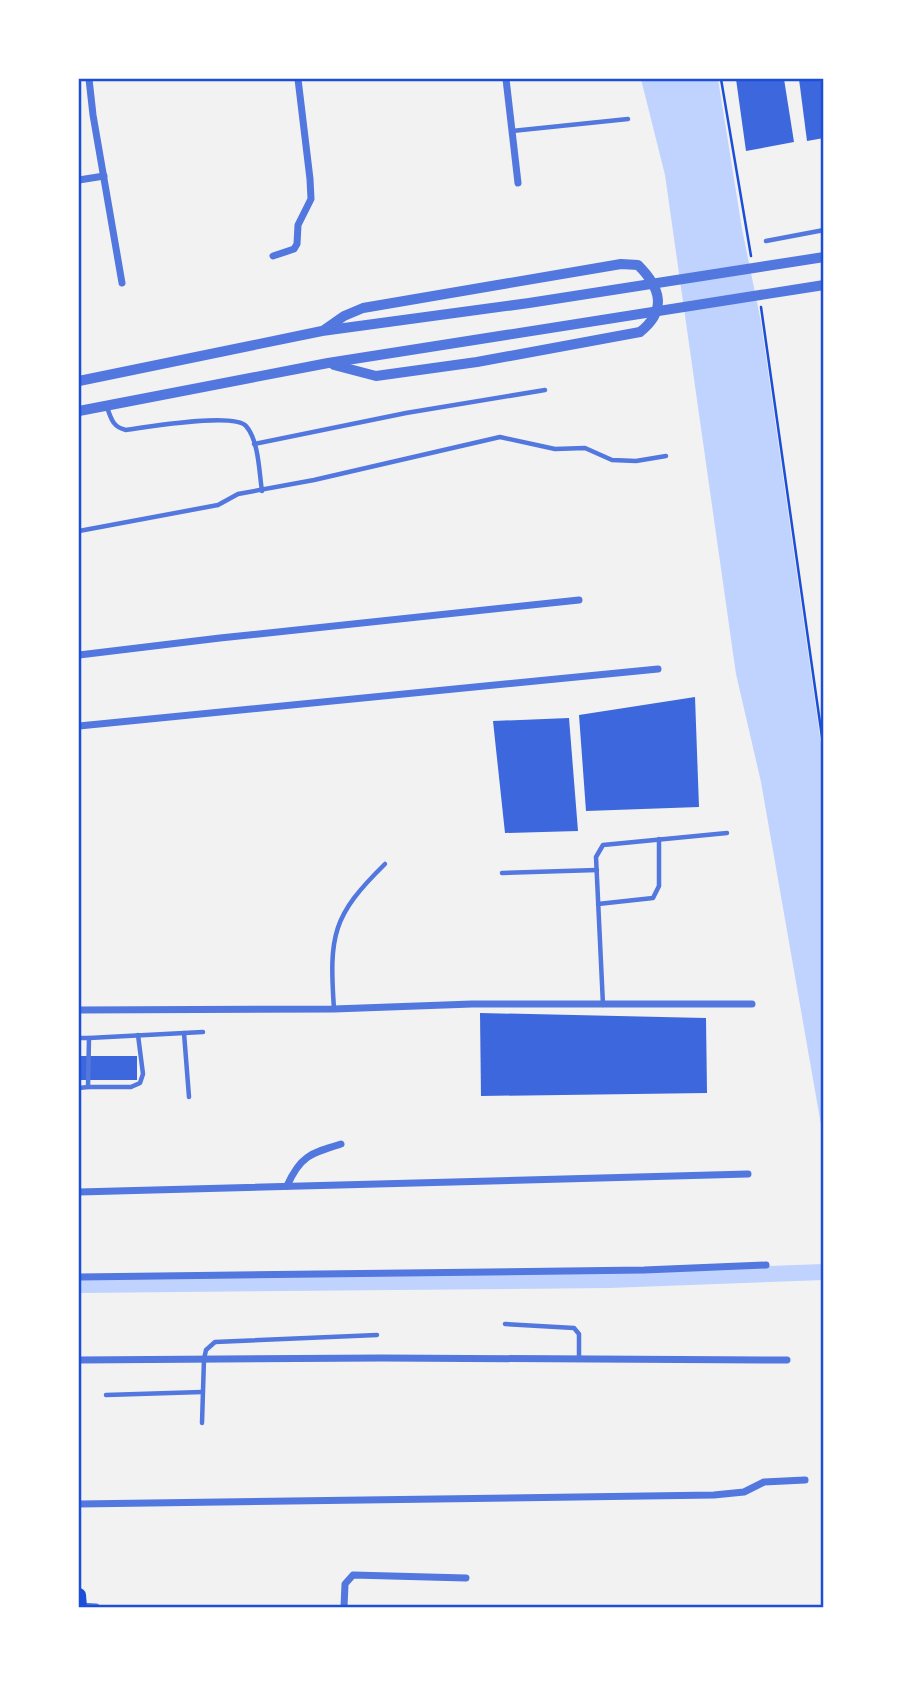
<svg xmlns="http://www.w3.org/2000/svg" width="903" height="1686" viewBox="0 0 903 1686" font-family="Mulish,sans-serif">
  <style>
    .water { fill: #bfd3fe }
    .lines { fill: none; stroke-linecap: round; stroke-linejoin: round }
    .canal { stroke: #bfd3fe; stroke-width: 16 }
    .building { fill: #3d67dc }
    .path { stroke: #1d4ed8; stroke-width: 2.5 }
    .service { stroke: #5277de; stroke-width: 4.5 }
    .minor { stroke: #5277de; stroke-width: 7 }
    .tertiary { stroke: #5277de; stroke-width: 10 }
    .primary { stroke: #1d4ed8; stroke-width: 14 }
    .neatline { fill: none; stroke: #1d4ed8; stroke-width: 2.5 }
  </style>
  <rect width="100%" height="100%" fill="#f2f2f2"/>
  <polygon class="water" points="641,79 718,79 742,229 761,322 824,765 824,1142 761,782 736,674 665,175"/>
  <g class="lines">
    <polyline class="canal" points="79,1285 609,1280 824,1272"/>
  </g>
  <g class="building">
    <polygon points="736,79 784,79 794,142 746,151"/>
    <polygon points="799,79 824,79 824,138 807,141"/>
    <polygon points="695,697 699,807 586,811 579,715"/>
    <polygon points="569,718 578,831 505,833 493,721"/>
    <polygon points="480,1013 706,1018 707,1093 481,1096"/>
    <rect x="79" y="1056" width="58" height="24"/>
  </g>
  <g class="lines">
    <g class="path">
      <polyline points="721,79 751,256"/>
      <polyline points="761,307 824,751"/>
    </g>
    <g class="service">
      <polyline points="512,131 628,119"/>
      <polyline points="766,241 824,230"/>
      <path d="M107,407C111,419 113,427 126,430C147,427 234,412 246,426C259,441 259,472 262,491"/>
      <polyline points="254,444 406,413 545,390"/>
      <polyline points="79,531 218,505 238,494 314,480 500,437 555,449 585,448 612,460 636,461 666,456"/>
      <polyline points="502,873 597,870"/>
      <polyline points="598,904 653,898 659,886 659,839"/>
      <polyline points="603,1005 596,857 603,845 727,833"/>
      <path d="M334,1009C329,935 332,916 385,864"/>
      <polyline points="184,1033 189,1097"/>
      <polyline points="79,1038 89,1038 88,1087 79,1088"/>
      <polyline points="89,1038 203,1032"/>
      <polyline points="88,1087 131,1087 140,1083 143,1074 138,1035"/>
      <polyline points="505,1324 574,1328 579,1334 579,1359"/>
      <polyline points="106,1395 202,1392"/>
      <polyline points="202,1423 204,1359 206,1350 215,1342 377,1335"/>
    </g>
    <g class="minor">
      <polyline points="89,79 93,115 122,283"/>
      <polyline points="506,79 518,183"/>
      <polyline points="79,180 104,176"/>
      <polyline points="273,256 294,249 297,244 298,225 311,199 310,179 298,79"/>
      <polyline points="79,655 220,638 579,600"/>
      <polyline points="79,726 658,669"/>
      <polyline points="79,1010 334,1009 472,1004 752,1004"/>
      <path d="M287,1186C300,1156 311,1153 341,1144"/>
      <polyline points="79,1192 748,1174"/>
      <polyline points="79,1277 644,1270 766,1265"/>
      <polyline points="79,1360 382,1358 787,1360"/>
      <polyline points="79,1504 714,1495 744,1492 764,1482 805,1480"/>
      <polyline points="80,1606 96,1607"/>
      <polyline points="344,1607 345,1584 353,1575 466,1578"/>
    </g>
    <g class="tertiary">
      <path d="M324,330L344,316L363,308L621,264L638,265C660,287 668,310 640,332L477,362L376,376L334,365"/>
      <polyline points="79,381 322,331 529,303 824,257"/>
      <polyline points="79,411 328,363 824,285"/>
    </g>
    <polyline class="primary" points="79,1595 80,1607"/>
  </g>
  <rect width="903" height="1686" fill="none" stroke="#ffffff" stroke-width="161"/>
  <rect x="80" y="80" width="742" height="1526" class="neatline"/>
</svg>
